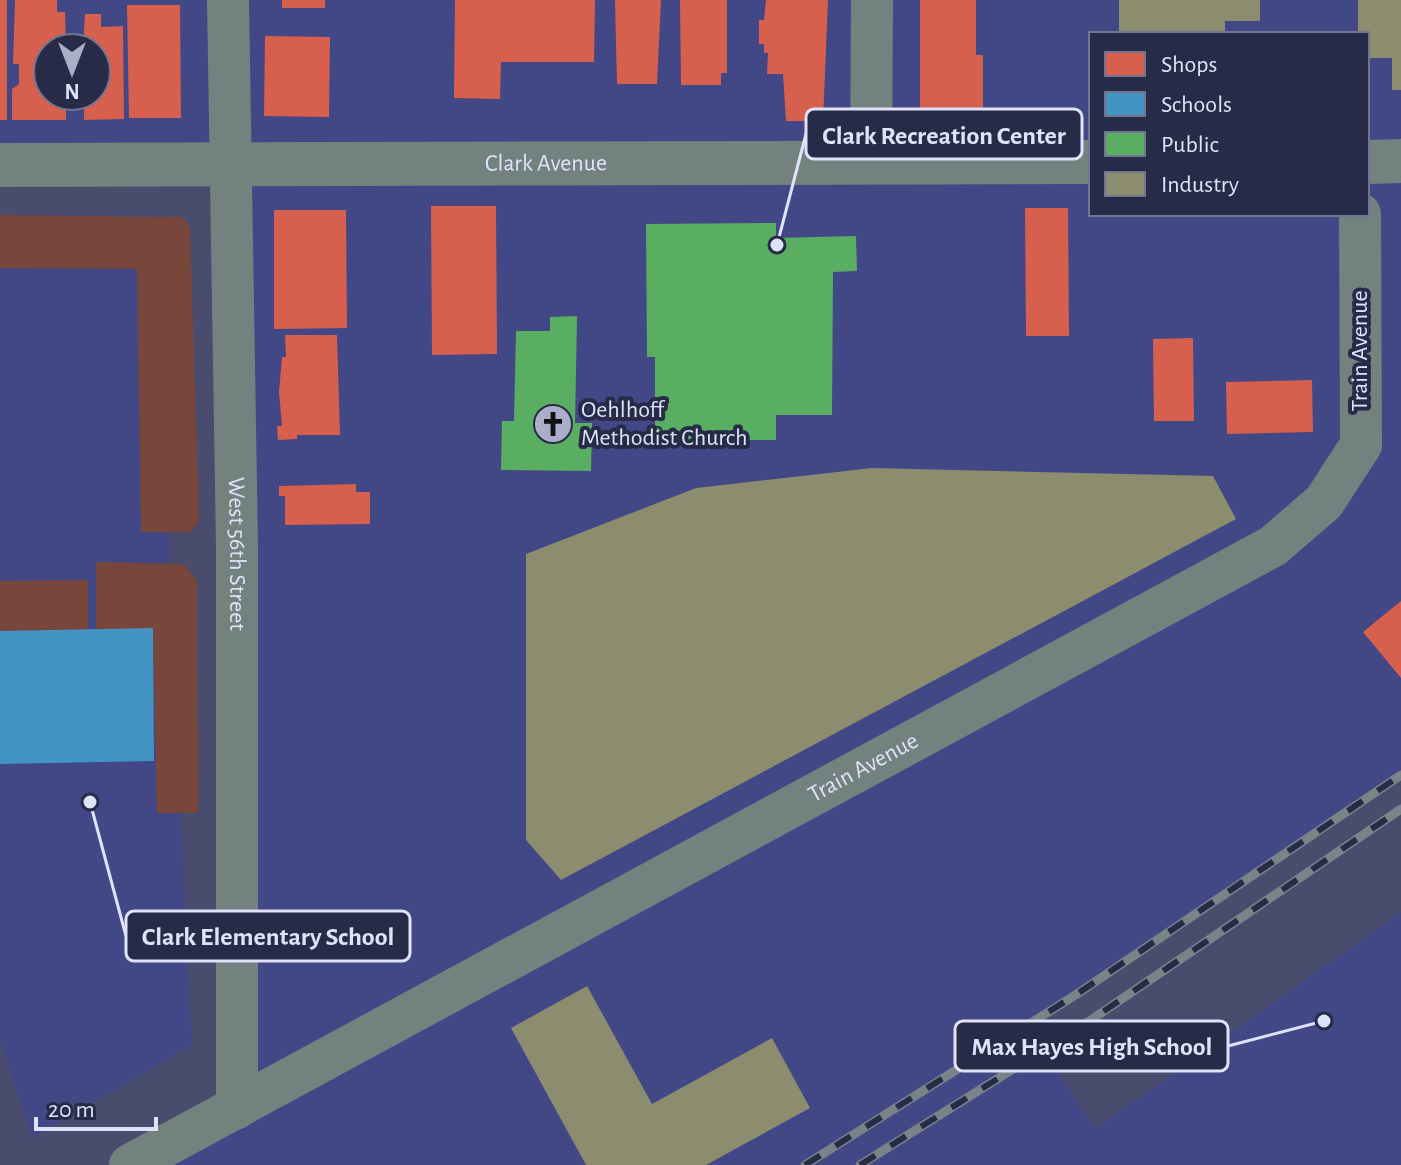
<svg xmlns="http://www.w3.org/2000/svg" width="1401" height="1165" viewBox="0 0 1401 1165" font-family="'Alegreya Sans',sans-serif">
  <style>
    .built { fill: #424786; fill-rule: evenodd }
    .green { fill: #79463b }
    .shops { fill: #d6604d }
    .schools { fill: #4393c3 }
    .public { fill: #5aae61 }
    .industry { fill: #8c8c6e }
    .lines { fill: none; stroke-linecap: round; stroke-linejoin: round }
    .minor { stroke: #74827f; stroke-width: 42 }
    .tertiary { stroke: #74827f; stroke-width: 44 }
    .rail-casing { stroke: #798388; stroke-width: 9 }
    .rail { stroke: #272b47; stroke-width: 6; stroke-dasharray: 18; stroke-linecap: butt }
    .labels { text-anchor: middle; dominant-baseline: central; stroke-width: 8; stroke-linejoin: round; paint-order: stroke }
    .street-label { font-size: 24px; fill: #dfe3fa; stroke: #272b47 }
    .poi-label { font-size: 24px; fill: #dfe3fa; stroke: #272b47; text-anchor: start }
    .leader { fill: none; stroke: #dfe3fa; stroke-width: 3 }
    .callout-dot { fill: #dfe3fa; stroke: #272b47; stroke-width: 3 }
    .callout { fill: #272b47; stroke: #dfe3fa; stroke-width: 3 }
    .callout-label { font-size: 26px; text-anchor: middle; font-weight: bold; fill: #dfe3fa }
  </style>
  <rect width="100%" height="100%" fill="#4a4c6e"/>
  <g class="built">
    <path d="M0,0H1401V775L1028,1026L1095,1129L1401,912V1165H130L237,1108L228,166H0ZM1091,34H1367V214H1091ZM48,48H96V96H48Z"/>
    <polygon points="0,215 167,216 169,564 192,1045 32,1138 0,1040"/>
  </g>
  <g class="green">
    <polygon points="0,215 183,217 190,228 199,520 191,532 141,532 137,269 0,268"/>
    <polygon points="96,562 184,564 197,580 198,813 157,813 153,629 96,630"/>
    <polygon points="88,580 88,630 0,631 0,581"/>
  </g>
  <g class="shops">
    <rect x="0" y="0" width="7" height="120"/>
    <polygon points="15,0 57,0 57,12 65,12 66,48 48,48 48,96 66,96 66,120 12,120 12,89 19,84 19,64 13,64"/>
    <rect x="282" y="0" width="43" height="8"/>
    <polygon points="455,0 595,0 594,62 501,62 500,99 454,98"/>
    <polygon points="615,0 661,0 657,84 617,84"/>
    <polygon points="680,0 727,0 727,73 721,73 721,85 681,85"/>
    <polygon points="766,0 828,0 823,121 786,121 783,74 767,74 768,53 764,53 764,44 759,44 759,20 764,20"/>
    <polygon points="920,0 976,0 976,55 983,55 983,123 920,123"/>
    <polygon points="127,5 180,5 181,118 129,118"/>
    <polygon points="85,14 101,14 101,27 123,26 124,119 84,120 84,96 96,96 96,48 83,48"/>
    <polygon points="265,36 330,37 329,117 264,116"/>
    <polygon points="431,206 496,206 497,354 432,355"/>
    <polygon points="1025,208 1068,208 1069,336 1026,336"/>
    <polygon points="274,210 346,210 347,328 274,329"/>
    <polygon points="285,335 337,335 340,435 297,435 297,439 278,440 277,426 282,426 279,392 282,357 286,357"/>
    <polygon points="1193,338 1194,421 1154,421 1153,339"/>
    <polygon points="1312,380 1313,432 1227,434 1226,382"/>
    <polygon points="356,484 356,492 370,492 370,524 285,525 285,496 279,496 279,486"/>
    <polygon points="1401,601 1401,678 1363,632"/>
  </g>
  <polygon class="schools" points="153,628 154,761 0,764 0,631"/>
  <g class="public">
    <polygon points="776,223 776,238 856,236 857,271 833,272 832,415 776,415 776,440 655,440 655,357 647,357 646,224"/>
    <polygon points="577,316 575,423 592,423 591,471 501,470 502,421 514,421 516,331 550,331 550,317"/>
  </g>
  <g class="industry">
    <polygon points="1119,0 1260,0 1260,21 1225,21 1225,34 1119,34"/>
    <polygon points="1358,0 1401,0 1401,90 1392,90 1392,58 1367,58 1367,34 1358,34"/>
    <polygon points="872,468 1213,476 1236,519 561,880 526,840 526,554 696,488"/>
    <polygon points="587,986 652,1104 772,1038 810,1108 706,1165 586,1165 511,1028"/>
  </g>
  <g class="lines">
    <g class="minor">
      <path id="s1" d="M228,0L237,547V1108"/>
      <polyline points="871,163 872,0"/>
      <path id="s2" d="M130,1165L1273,546L1324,502L1361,445L1360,214"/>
    </g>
    <g class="tertiary">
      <polyline points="1367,162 1401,161"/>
      <path id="s3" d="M0,165L1091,162"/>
    </g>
    <g class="rail-casing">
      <g id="rail">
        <polyline points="805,1165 1077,994 1401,775"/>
        <polyline points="860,1165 1088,1022 1401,809"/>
      </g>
    </g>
    <use href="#rail" class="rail"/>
  </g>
  <defs>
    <g id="church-disc" transform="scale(2)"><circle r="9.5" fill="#abaec9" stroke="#272b47"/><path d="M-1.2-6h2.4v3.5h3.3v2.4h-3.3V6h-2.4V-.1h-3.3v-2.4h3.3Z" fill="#111"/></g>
  </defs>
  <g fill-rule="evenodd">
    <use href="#church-disc" x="553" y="424"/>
  </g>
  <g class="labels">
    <g class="street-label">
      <text stroke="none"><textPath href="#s3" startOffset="546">Clark Avenue</textPath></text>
      <text transform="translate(1360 351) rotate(-90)">Train Avenue</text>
      <text stroke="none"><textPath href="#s1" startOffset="554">West 56th Street</textPath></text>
      <text stroke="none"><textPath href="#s2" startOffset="834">Train Avenue</textPath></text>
    </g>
    <g class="poi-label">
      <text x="581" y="410">Oehlhoff<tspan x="581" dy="28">Methodist Church</tspan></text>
    </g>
  </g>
  <path class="leader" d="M777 245L806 134M90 802L126 936M1324 1021L1228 1046"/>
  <g class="callout-dot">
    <circle cx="777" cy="245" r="8"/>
    <circle cx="90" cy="802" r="8"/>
    <circle cx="1324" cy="1021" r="8"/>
  </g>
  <g class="callout">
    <rect x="806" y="109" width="276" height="50" rx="8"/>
    <rect x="126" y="911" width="284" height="50" rx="8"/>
    <rect x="955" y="1021" width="273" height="50" rx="8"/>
  </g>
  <g class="callout-label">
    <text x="944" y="144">Clark Recreation Center</text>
    <text x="268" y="945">Clark Elementary School</text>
    <text x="1092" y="1055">Max Hayes High School</text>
  </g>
  <rect x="1089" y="32" width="280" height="184" fill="#272b47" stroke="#71758f" stroke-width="2"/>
  <rect x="1105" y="52" width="40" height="24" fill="#d6604d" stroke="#71758f" stroke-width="2"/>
  <text x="1161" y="72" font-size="24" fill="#dfe3fa">Shops</text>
  <rect x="1105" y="92" width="40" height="24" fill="#4393c3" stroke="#71758f" stroke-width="2"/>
  <text x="1161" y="112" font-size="24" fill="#dfe3fa">Schools</text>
  <rect x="1105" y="132" width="40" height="24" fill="#5aae61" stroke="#71758f" stroke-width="2"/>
  <text x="1161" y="152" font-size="24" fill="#dfe3fa">Public</text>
  <rect x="1105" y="172" width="40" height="24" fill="#8c8c6e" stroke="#71758f" stroke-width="2"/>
  <text x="1161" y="192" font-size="24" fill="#dfe3fa">Industry</text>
  <g transform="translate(72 72) rotate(180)"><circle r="38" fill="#272b47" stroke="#71758f" stroke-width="2"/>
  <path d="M0-6L14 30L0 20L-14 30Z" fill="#abaec9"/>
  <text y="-12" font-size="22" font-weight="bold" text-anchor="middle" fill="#dfe3fa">N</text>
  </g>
  <path d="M36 1117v12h120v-12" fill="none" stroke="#dfe3fa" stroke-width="4"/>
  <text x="48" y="1117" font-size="24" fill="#dfe3fa" stroke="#272b47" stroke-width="6" paint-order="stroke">20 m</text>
</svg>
